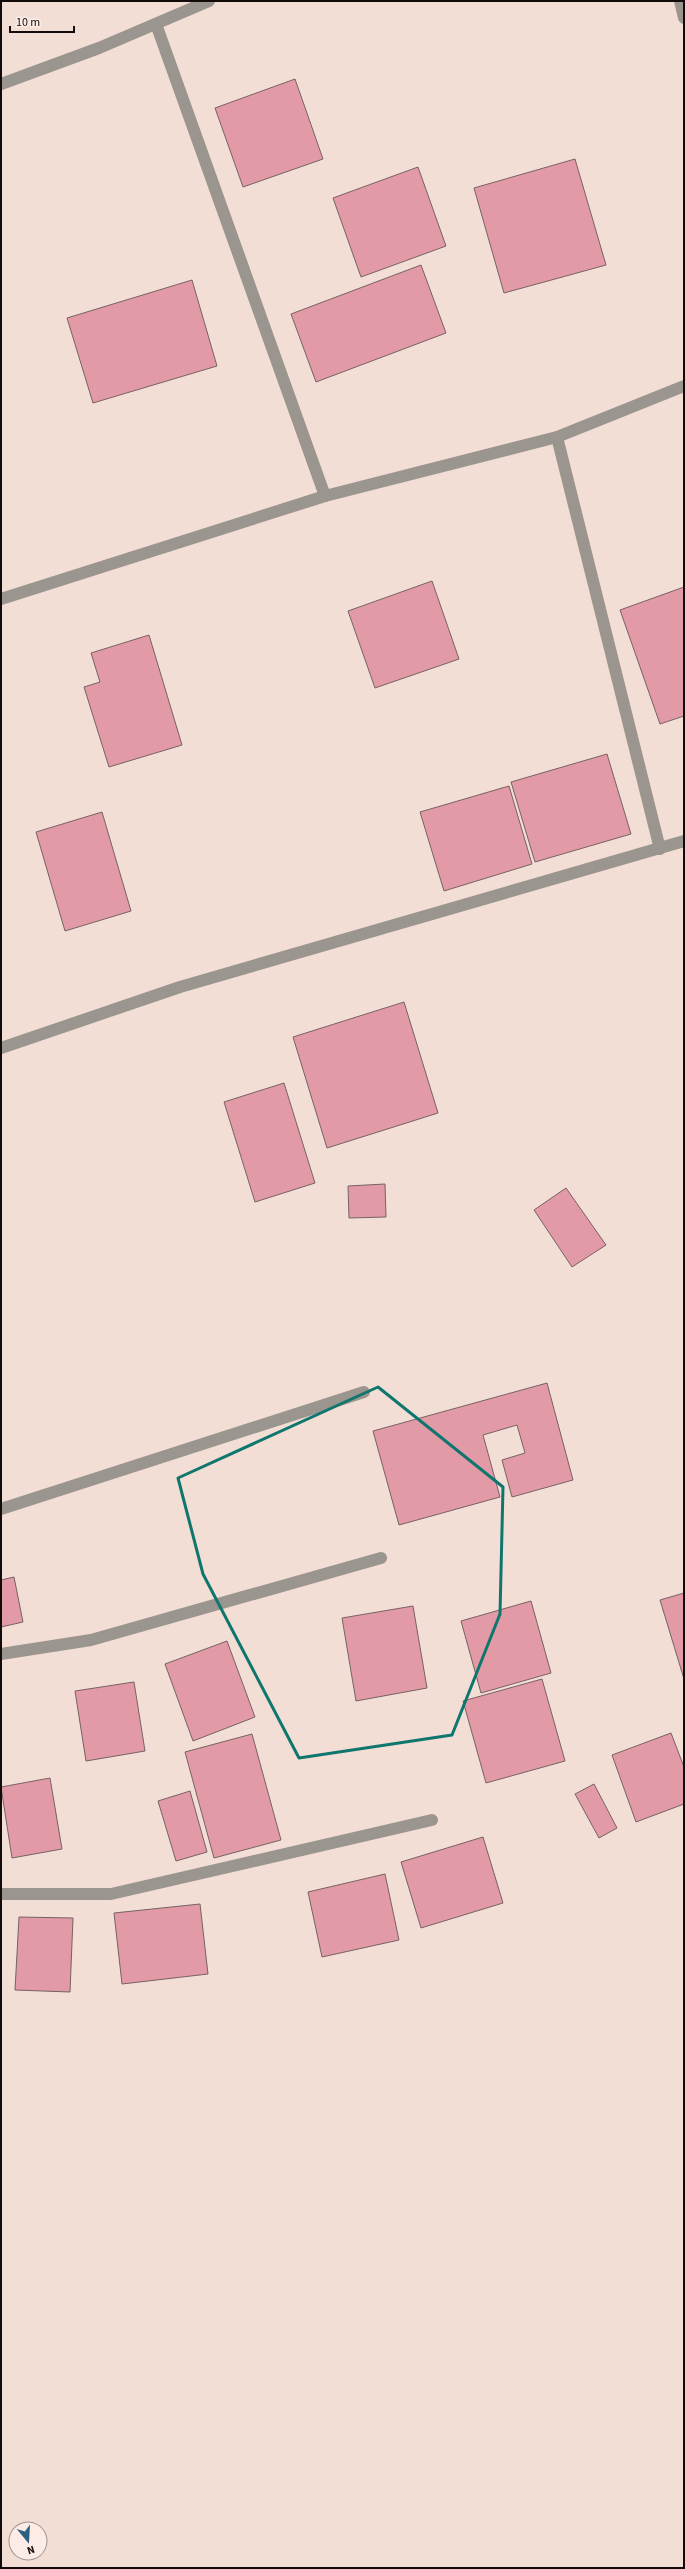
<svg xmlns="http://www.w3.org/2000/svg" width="685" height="2569" viewBox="0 0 685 2569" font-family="'Source Sans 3',sans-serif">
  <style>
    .building { fill: #e19aa6; stroke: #766264 }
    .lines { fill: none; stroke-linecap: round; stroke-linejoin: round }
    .street { stroke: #9a958e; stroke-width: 12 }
    .marked { fill: none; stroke: #0f766e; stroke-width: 3; stroke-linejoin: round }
  </style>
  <rect width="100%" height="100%" fill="#f3ded6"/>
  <g class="building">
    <polygon points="295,79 323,159 243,187 215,108"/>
    <polygon points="575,159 606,265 504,293 474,188"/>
    <polygon points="418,167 446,246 361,277 333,198"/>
    <polygon points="421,265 446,333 316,382 291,314"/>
    <polygon points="192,280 217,366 93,403 67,318"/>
    <polygon points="432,581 459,659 375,688 348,611"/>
    <polygon points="684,587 684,716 660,724 620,610"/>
    <polygon points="149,635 182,745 109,767 84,687 100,682 91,653"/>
    <polygon points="607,754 631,834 535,862 511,782"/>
    <polygon points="509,786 532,864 444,891 420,812"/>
    <polygon points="102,812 131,911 65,931 36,832"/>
    <polygon points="404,1002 438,1113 327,1148 293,1037"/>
    <polygon points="284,1083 315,1183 255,1202 224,1102"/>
    <polygon points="385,1184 386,1217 349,1218 348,1186"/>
    <polygon points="566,1188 606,1245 572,1267 534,1210"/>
    <polygon points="547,1383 573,1480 512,1497 502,1460 525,1453 517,1425 483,1435 500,1497 399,1525 373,1431"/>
    <polygon points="14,1577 23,1622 1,1627 1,1580"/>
    <polygon points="684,1593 684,1679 660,1600"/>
    <polygon points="531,1601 551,1673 481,1693 461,1621"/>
    <polygon points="413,1606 427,1688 356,1701 342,1618"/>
    <polygon points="227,1641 255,1717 193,1741 165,1664"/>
    <polygon points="542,1679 565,1761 486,1783 463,1701"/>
    <polygon points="134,1682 145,1751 86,1761 75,1691"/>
    <polygon points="671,1733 684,1767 684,1804 636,1822 612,1755"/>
    <polygon points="252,1734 281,1840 214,1858 185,1752"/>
    <polygon points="50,1778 62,1849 12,1858 1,1787"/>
    <polygon points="594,1784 617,1828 599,1838 575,1794"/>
    <polygon points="190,1791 207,1852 176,1861 158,1801"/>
    <polygon points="483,1837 503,1903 421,1928 401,1862"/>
    <polygon points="385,1874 399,1940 322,1957 308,1892"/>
    <polygon points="200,1904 208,1974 122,1984 114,1913"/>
    <polygon points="19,1917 73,1918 70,1992 15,1990"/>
  </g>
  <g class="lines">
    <g class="street">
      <polyline points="680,1 684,18"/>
      <polyline points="156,24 325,496"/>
      <polyline points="1,84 99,48 209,1"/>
      <polyline points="557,437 660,849"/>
      <polyline points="1,599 325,496 557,437 684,386"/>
      <polyline points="1,1048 180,987 684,841"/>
      <polyline points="1,1509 364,1392"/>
      <polyline points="1,1654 91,1640 381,1558"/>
      <polyline points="1,1894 111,1894 432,1820"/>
    </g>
  </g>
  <path class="marked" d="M378,1387L503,1487L500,1614L452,1735L299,1758L203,1574L178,1478Z"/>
  <rect width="685" height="2569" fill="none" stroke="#120b09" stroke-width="4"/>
  <g transform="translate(28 2541) rotate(162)"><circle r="19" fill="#fdece5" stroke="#9f928d"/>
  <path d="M0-3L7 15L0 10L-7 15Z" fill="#30607f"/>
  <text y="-6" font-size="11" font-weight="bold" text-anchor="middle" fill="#120b09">N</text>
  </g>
  <path d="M10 26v6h64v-6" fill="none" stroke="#120b09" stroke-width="2"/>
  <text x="16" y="26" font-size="12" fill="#120b09" stroke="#fdece5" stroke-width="3" paint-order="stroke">10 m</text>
</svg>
